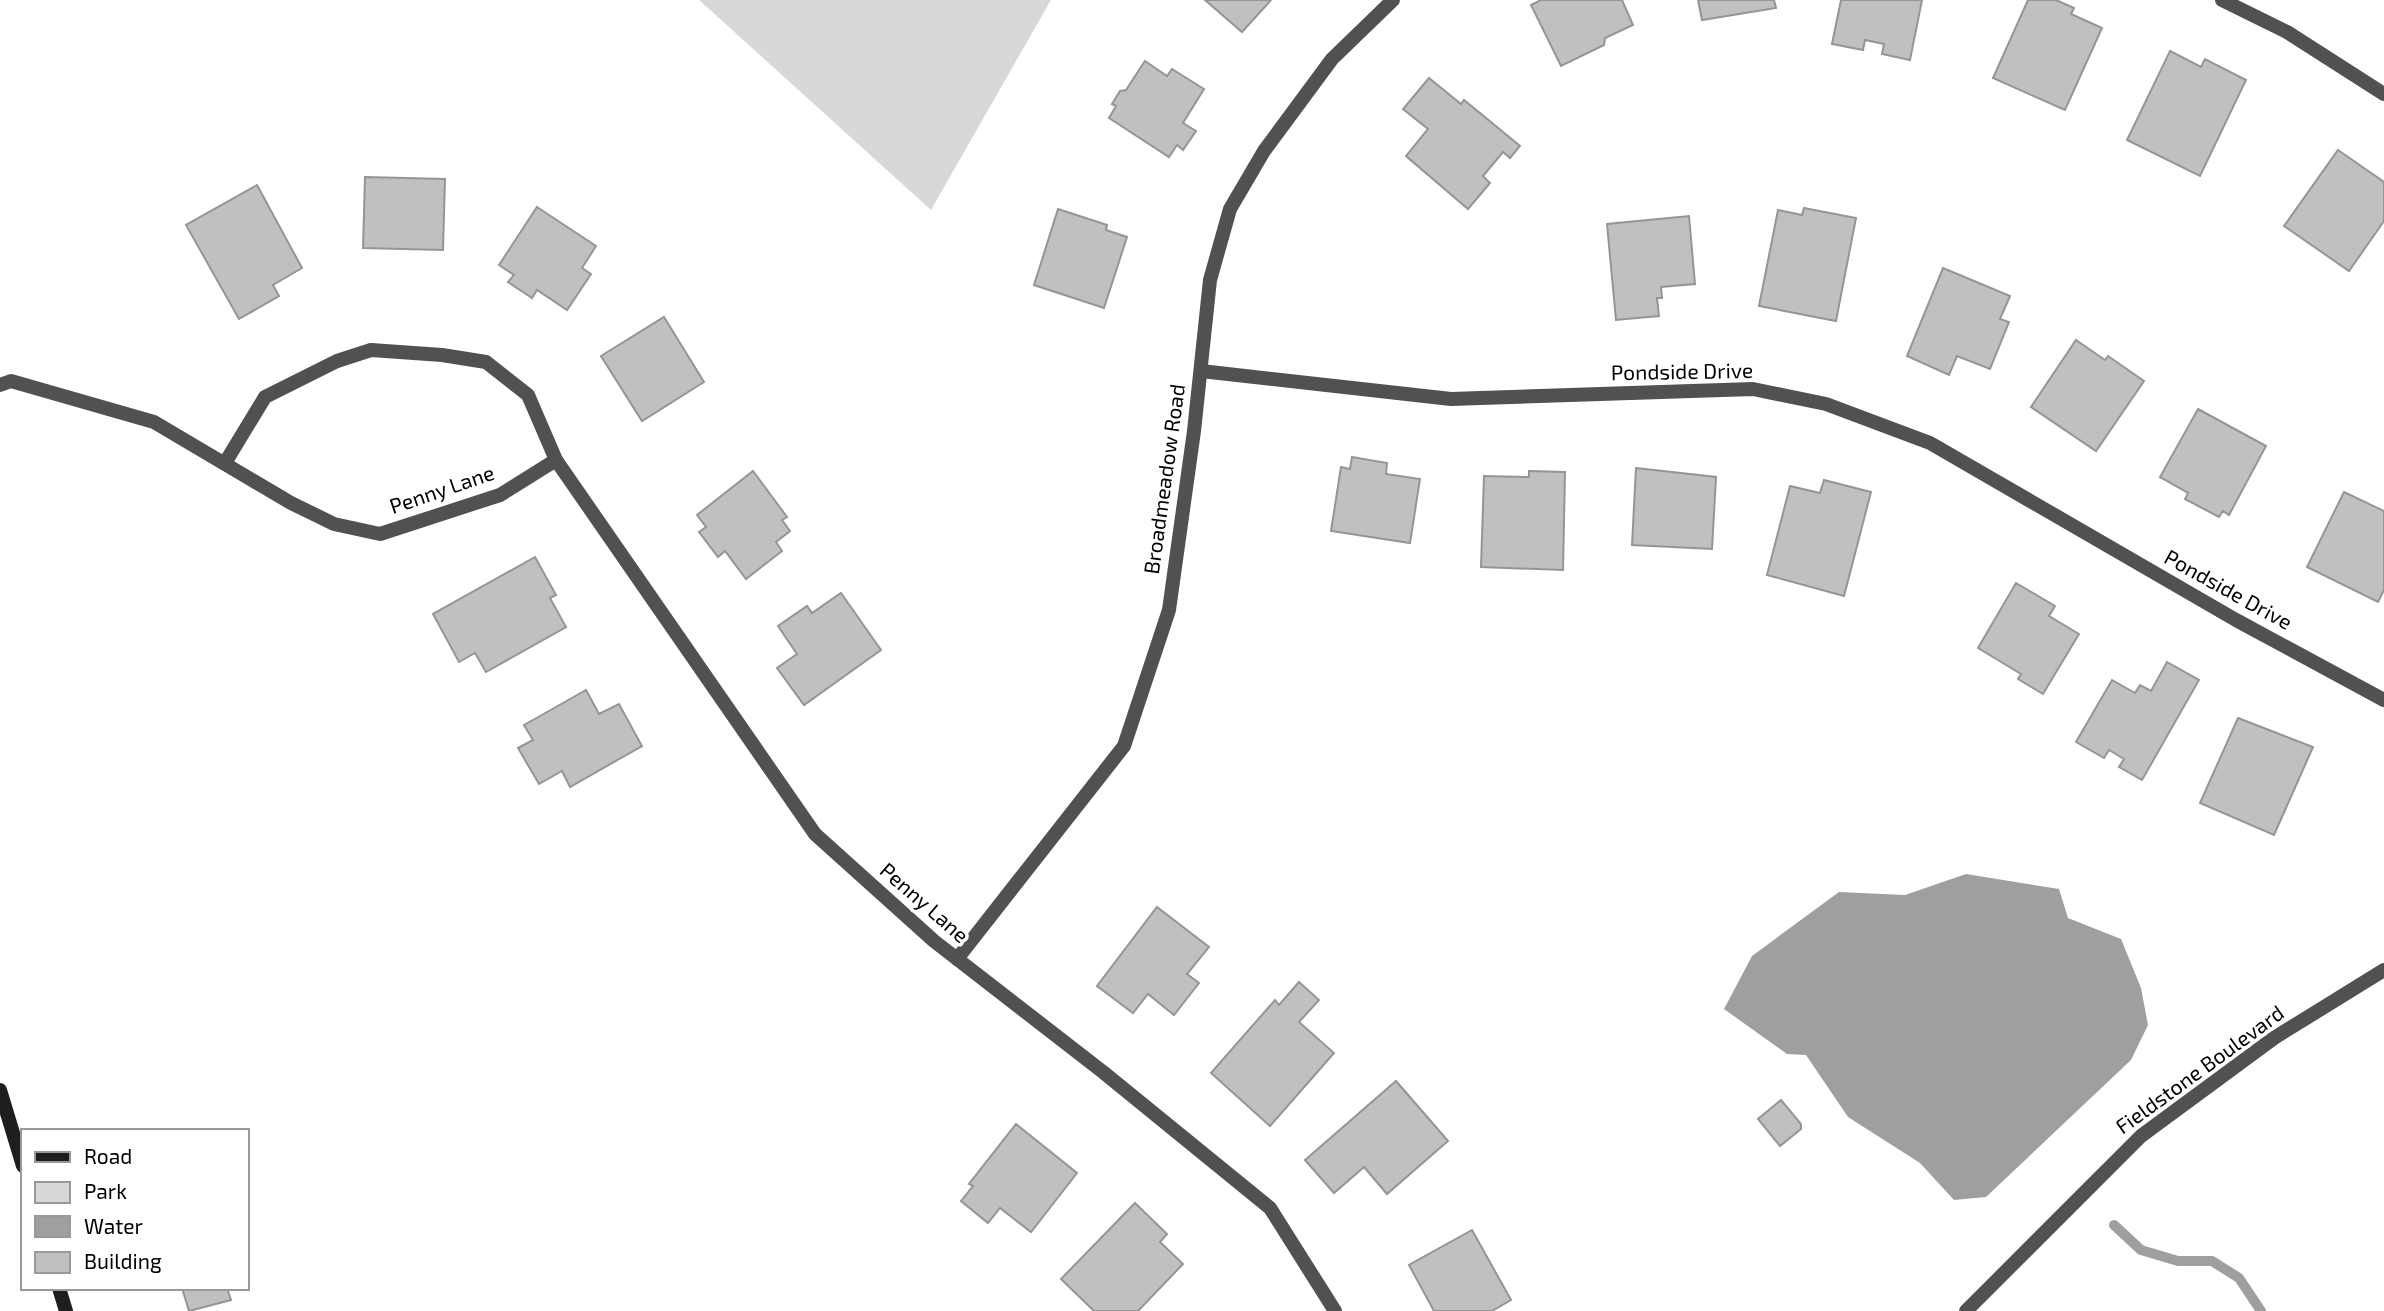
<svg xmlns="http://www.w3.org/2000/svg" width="2384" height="1311" viewBox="0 0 2384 1311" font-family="'Exo 2',sans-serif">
<rect width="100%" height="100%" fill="#fff"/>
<!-- green -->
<path fill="#d8d8d8" d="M 699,0 L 1051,0 L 931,210 Z"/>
<!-- water -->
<path fill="#9f9f9f" d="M 1966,874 L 2059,889 L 2068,918 L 2121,939 L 2141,988 L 2148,1025 L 2131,1060 L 1986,1197 L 1954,1200 L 1920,1163 L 1848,1117 L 1806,1055 L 1787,1054 L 1724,1009 L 1752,956 L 1839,892 L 1905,895 Z"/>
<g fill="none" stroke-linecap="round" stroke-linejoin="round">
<!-- stream -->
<path stroke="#9f9f9f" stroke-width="10" d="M 2114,1225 L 2141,1250 L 2178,1261 L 2212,1261 L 2239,1278 L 2261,1311"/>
</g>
<!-- building -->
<g fill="#c0c0c0" stroke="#959595" stroke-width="2">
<path d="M 1205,0 L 1271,0 L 1242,32 Z"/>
<path d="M 1541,0 L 1622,0 L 1633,25 L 1605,38 L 1604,45 L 1561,66 L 1531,5 Z"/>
<path d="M 1698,0 L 1774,0 L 1776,8 L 1702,20 Z"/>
<path d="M 1841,0 L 1922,0 L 1910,60 L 1882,54 L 1884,44 L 1865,40 L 1863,50 L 1832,44 Z"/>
<path d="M 2028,0 L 2056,0 L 2074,8 L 2071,14 L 2102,28 L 2065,110 L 1993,78 Z"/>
<path d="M 2170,51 L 2201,67 L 2205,59 L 2246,80 L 2200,176 L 2127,140 Z"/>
<path d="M 1145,61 L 1167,76 L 1172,69 L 1204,89 L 1183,123 L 1196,131 L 1183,150 L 1177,145 L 1169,157 L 1109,118 L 1116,106 L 1112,104 L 1120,91 L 1126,90 Z"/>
<path d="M 1429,78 L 1461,104 L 1464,100 L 1520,146 L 1510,158 L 1503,152 L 1483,176 L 1490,183 L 1468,209 L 1406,156 L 1428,129 L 1403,109 Z"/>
<path d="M 2338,150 L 2384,182 L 2384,221 L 2349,271 L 2284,226 Z"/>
<path d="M 365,177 L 445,179 L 443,250 L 363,248 Z"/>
<path d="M 257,185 L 302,268 L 273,285 L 279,296 L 239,319 L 186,225 Z"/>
<path d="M 537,207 L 596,246 L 582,268 L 591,274 L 567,310 L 537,290 L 532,298 L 508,282 L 514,275 L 499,265 Z"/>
<path d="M 1804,208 L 1856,218 L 1836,321 L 1759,306 L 1778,210 L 1802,215 Z"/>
<path d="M 1058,209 L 1107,225 L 1106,230 L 1127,237 L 1104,308 L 1034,285 Z"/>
<path d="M 1689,216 L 1695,284 L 1661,287 L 1662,298 L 1657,298 L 1659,316 L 1616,320 L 1607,224 Z"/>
<path d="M 1943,268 L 2010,296 L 2000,319 L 2009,322 L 1990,369 L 1957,356 L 1949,375 L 1907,356 Z"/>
<path d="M 664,317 L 704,382 L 642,421 L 601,356 Z"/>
<path d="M 2076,340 L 2105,360 L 2108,356 L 2144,381 L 2096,451 L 2031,407 Z"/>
<path d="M 2198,409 L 2266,446 L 2229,515 L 2223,511 L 2219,517 L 2185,499 L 2188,493 L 2160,477 Z"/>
<path d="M 1352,457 L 1387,463 L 1386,474 L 1420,479 L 1410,543 L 1331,531 L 1341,467 L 1350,469 Z"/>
<path d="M 1636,468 L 1716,477 L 1712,549 L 1632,545 Z"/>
<path d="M 753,471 L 787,517 L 782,520 L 790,531 L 776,542 L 782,551 L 746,579 L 725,551 L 718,557 L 699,532 L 706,527 L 697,515 Z"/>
<path d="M 1529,471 L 1565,472 L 1563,570 L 1481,567 L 1484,476 L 1529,477 Z"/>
<path d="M 1824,480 L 1871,492 L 1844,596 L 1767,575 L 1790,486 L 1820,493 Z"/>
<path d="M 2344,492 L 2384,511 L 2384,590 L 2378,602 L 2307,567 Z"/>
<path d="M 535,557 L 556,595 L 550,598 L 566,627 L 486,672 L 475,653 L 459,662 L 433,614 Z"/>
<path d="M 2016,583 L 2055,606 L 2049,616 L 2079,634 L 2043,694 L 2018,679 L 2021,674 L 1978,648 Z"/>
<path d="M 841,593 L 881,650 L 804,705 L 777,668 L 797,654 L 778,626 L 807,606 L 812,613 Z"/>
<path d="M 2167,662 L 2199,680 L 2142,780 L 2119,767 L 2124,759 L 2109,750 L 2104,758 L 2076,742 L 2112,680 L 2135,693 L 2140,685 L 2151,691 Z"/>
<path d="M 586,690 L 599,714 L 619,704 L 642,746 L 570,787 L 562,771 L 539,784 L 518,748 L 533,740 L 524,725 Z"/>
<path d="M 2238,718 L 2313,747 L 2274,835 L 2200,803 Z"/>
<path d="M 1157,907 L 1209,947 L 1187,974 L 1199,983 L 1174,1015 L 1148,994 L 1133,1013 L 1097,986 Z"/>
<path d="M 1299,982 L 1319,1000 L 1299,1022 L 1334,1053 L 1270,1126 L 1211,1073 L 1275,1000 L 1279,1005 Z"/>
<path d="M 1396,1081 L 1448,1141 L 1387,1194 L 1364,1167 L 1334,1193 L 1305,1160 Z"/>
<path d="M 1781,1100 L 1801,1124 L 1801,1129 L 1780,1146 L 1758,1119 Z"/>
<path d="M 1016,1124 L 1077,1173 L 1031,1232 L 1000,1208 L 988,1223 L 961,1201 L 973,1186 L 969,1184 Z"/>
<path d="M 1135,1203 L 1167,1234 L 1160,1242 L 1183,1264 L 1138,1311 L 1094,1311 L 1061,1279 Z"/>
<path d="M 1472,1230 L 1511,1300 L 1492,1311 L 1434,1311 L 1409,1265 Z"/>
<path d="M 182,1288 L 227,1288 L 231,1300 L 189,1311 Z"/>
</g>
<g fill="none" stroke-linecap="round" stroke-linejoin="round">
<!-- street -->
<g stroke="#515151" stroke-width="14">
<path d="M 2222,0 L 2287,32 L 2384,94"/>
<path d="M 1201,371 L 1451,399 L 1753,389 L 1826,404 L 1930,443 L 2236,620 L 2384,700"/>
<path d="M 0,385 L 11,381 L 154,422 L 291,503 L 334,524 L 380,534 L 500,495 L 556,460 L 815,834 L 934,941 L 1103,1072 L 1270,1208 L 1335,1311"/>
<path d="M 225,463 L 265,397 L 337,361 L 371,350 L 442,355 L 486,362 L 528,395 L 556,460"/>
<path d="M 957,959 L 1124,746 L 1169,610 L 1194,431 L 1210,280 L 1230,209 L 1264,151 L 1332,59 L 1393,0"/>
<path d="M 1966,1311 L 2141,1136 L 2274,1038 L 2384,970"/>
</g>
<!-- secondary -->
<g stroke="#1e1e1e" stroke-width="14">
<path d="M 0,1090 L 23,1166"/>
<path d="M 59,1288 L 66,1311"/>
</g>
</g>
<g text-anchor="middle" stroke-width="7" stroke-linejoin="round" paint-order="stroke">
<!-- street labels -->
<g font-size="21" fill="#000" stroke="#fff">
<text transform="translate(1682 372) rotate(-1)" y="7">Pondside Drive</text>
<text transform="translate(1165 479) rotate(-82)" y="7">Broadmeadow Road</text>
<text transform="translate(442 490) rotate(-19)" y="7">Penny Lane</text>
<text transform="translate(2228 590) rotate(29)" y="7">Pondside Drive</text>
<text transform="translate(924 903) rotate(41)" y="7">Penny Lane</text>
<text transform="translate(2200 1070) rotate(-36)" y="7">Fieldstone Boulevard</text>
</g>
</g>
<!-- legend -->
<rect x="21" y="1129" width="228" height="161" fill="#ffffff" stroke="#999999" stroke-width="2"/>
<rect x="35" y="1152" width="35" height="10" fill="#1e1e1e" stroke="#999999" stroke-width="2"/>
<text x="84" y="1164" font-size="21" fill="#000000">Road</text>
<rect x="35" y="1182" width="35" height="21" fill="#d8d8d8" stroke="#999999" stroke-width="2"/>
<text x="84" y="1199" font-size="21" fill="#000000">Park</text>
<rect x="35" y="1216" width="35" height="21" fill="#9f9f9f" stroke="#999999" stroke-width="2"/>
<text x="84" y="1234" font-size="21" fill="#000000">Water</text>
<rect x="35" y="1252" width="35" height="21" fill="#c0c0c0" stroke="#999999" stroke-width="2"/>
<text x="84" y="1269" font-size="21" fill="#000000">Building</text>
</svg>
